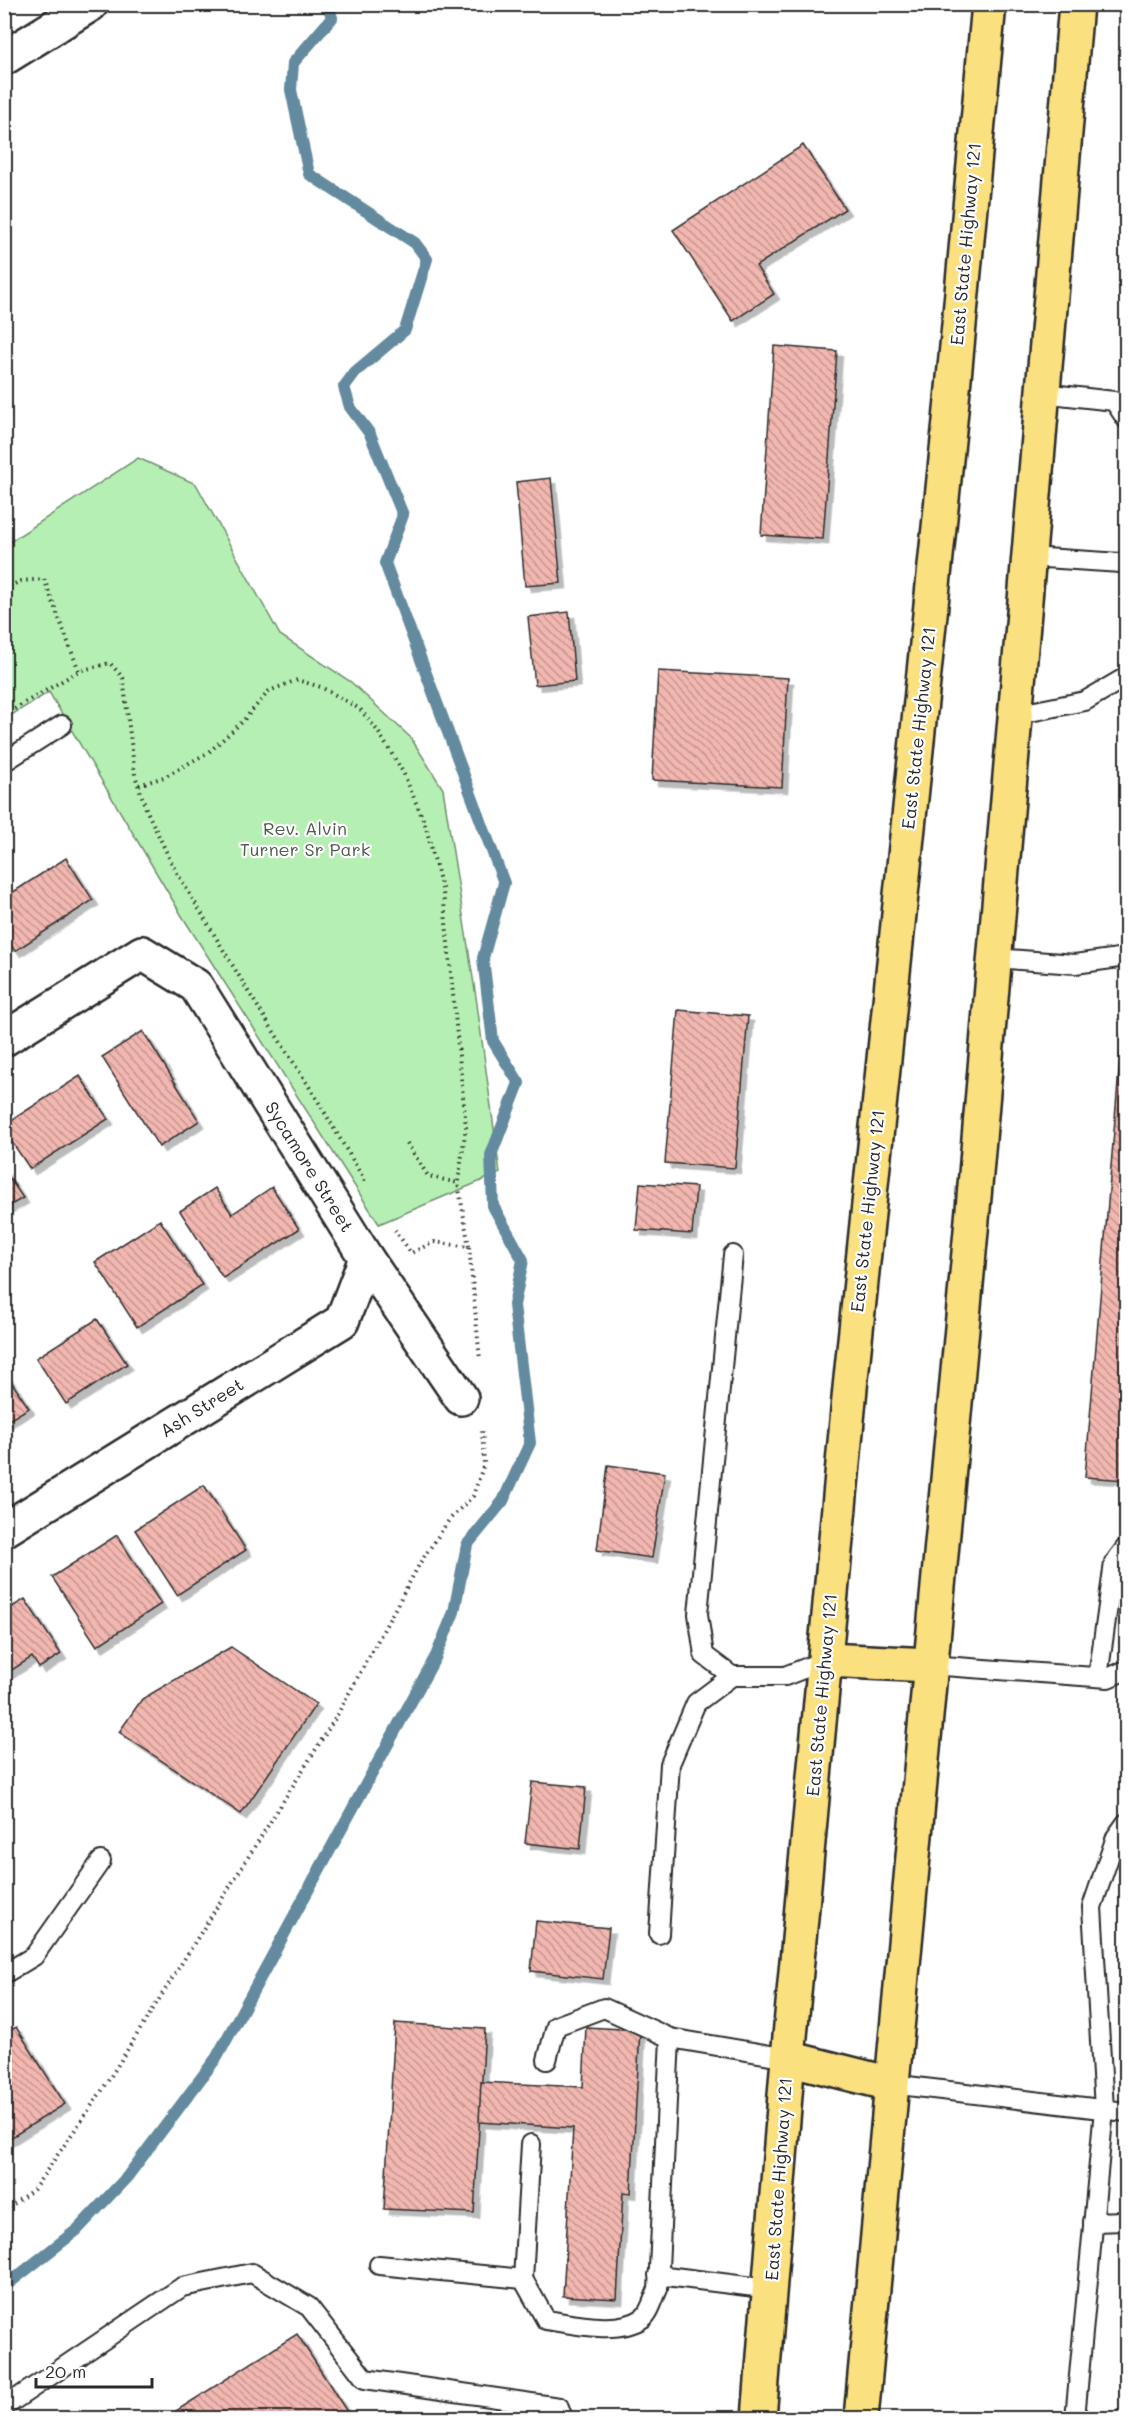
<svg xmlns="http://www.w3.org/2000/svg" width="1131" height="2423" viewBox="0 0 1131 2423" font-family="Mali,sans-serif">
<defs>
<pattern id="building-back-hatch" width="6" height="6" patternUnits="userSpaceOnUse" patternTransform="scale(1.5)"><rect width="6" height="6" fill="#f2b7b0"/><path d="M-1 5l2 2M0 0l6 6M5-1l2 2" fill="none" stroke="#c4958f"/></pattern>
<filter id="shadow"><feDropShadow dx="5.5" dy="5.5" stdDeviation="0" flood-color="#0004"/></filter>
</defs>
<rect width="100%" height="100%" fill="#fff"/>
<filter id="ink" filterUnits="userSpaceOnUse"><feTurbulence type="fractalNoise" baseFrequency=".0167" numOctaves="2"/><feDisplacementMap in="SourceGraphic" scale="12" xChannelSelector="R" yChannelSelector="G"/><feConvolveMatrix kernelMatrix="1 2 1 2 8 2 1 2 1" color-interpolation-filters="sRGB"/></filter>
<g filter="url(#ink)">
<!-- green -->
<path fill="#b5efb3" stroke="#708d6f" stroke-width="1.5" d="M 138,458 L 196,484 L 280,635 L 351,682 L 411,738 L 443,789 L 476,997 L 500,1173 L 379,1224 L 182,916 L 49,692 L 5,719 L 5,545 Z"/>
<g fill="none" stroke-linecap="round" stroke-linejoin="round">
<!-- stream -->
<path stroke="#638a9e" stroke-width="12" d="M 4,2287 L 77,2230 L 127,2177 L 217,2057 L 436,1656 L 454,1612 L 467,1545 L 503,1501 L 530,1443 L 514,1305 L 523,1260 L 493,1206 L 491,1155 L 519,1083 L 493,1041 L 483,958 L 504,883 L 385,563 L 403,515 L 370,434 L 350,407 L 344,387 L 355,372 L 405,330 L 427,259 L 415,243 L 309,174 L 291,90 L 293,63 L 332,18 L 328,4"/>
</g>
<!-- building -->
<g fill="url(#building-back-hatch)" stroke="#2b2b2b" stroke-width="1.5" filter="url(#shadow)">
<path d="M 803,145 L 845,209 L 756,266 L 774,294 L 733,321 L 673,230 Z"/>
<path d="M 774,346 L 837,351 L 823,539 L 761,535 Z"/>
<path d="M 551,478 L 561,583 L 525,586 L 516,482 Z"/>
<path d="M 569,612 L 575,681 L 535,685 L 528,617 Z"/>
<path d="M 658,671 L 788,678 L 782,787 L 652,780 Z"/>
<path d="M 66,858 L 93,900 L 15,951 L 4,935 L 4,898 Z"/>
<path d="M 678,1010 L 748,1016 L 735,1168 L 665,1163 Z"/>
<path d="M 143,1031 L 199,1121 L 159,1147 L 102,1057 Z"/>
<path d="M 1122,1035 L 1126,1036 L 1126,1480 L 1085,1477 Z"/>
<path d="M 80,1076 L 108,1119 L 30,1169 L 4,1130 L 4,1125 Z"/>
<path d="M 4,1170 L 23,1198 L 4,1209 Z"/>
<path d="M 640,1183 L 696,1187 L 692,1234 L 636,1230 Z"/>
<path d="M 272,1187 L 299,1229 L 223,1278 L 180,1211 L 215,1188 L 232,1214 Z"/>
<path d="M 160,1220 L 202,1285 L 137,1327 L 95,1262 Z"/>
<path d="M 97,1319 L 127,1364 L 66,1404 L 36,1358 Z"/>
<path d="M 4,1371 L 29,1408 L 4,1423 Z"/>
<path d="M 608,1465 L 665,1473 L 652,1558 L 597,1550 Z"/>
<path d="M 204,1485 L 246,1550 L 177,1595 L 135,1530 Z"/>
<path d="M 117,1535 L 161,1604 L 97,1646 L 52,1577 Z"/>
<path d="M 25,1599 L 61,1654 L 39,1668 L 32,1657 L 4,1675 L 4,1612 Z"/>
<path d="M 231,1647 L 316,1704 L 241,1814 L 119,1732 L 142,1699 Z"/>
<path d="M 532,1782 L 586,1787 L 580,1849 L 525,1843 Z"/>
<path d="M 536,1921 L 609,1928 L 603,1979 L 531,1971 Z"/>
<path d="M 395,2023 L 485,2029 L 474,2213 L 384,2209 Z"/>
<path d="M 16,2027 L 65,2104 L 4,2142 L 4,2034 Z"/>
<path d="M 586,2027 L 640,2030 L 631,2193 L 623,2192 L 617,2299 L 563,2296 L 573,2128 L 479,2122 L 481,2082 L 583,2087 Z"/>
<path d="M 297,2334 L 351,2418 L 165,2418 Z"/>
</g>
<g fill="none" stroke-linecap="round" stroke-linejoin="round">
<!-- service casing -->
<g stroke="#2b2b2b" stroke-width="22">
<g id="service">
<path d="M 1042,393 L 1114,401 L 1126,419"/>
<path d="M 1029,557 L 1121,563 L 1126,560"/>
<path d="M 1015,715 L 1085,701 L 1126,677"/>
<path d="M 4,762 L 62,725"/>
<path d="M 994,958 L 1075,964 L 1126,957"/>
<path d="M 733,1255 L 698,1614 L 704,1655 L 732,1676 L 785,1676 L 826,1660"/>
<path d="M 930,1665 L 1108,1678 L 1126,1670"/>
<path d="M 1098,1677 L 1114,1563 L 1126,1547"/>
<path d="M 659,1934 L 670,1764 L 696,1703 L 732,1676"/>
<path d="M 4,1974 L 34,1956 L 101,1861"/>
<path d="M 547,2060 L 556,2026 L 604,2008 L 670,2038 L 788,2058"/>
<path d="M 891,2084 L 1126,2112"/>
<path d="M 531,2144 L 523,2279 L 546,2320 C 573,2324 619,2335 643,2318 C 650,2313 654,2297 658,2289 L 670,2038"/>
<path d="M 1093,2222 L 1126,2221"/>
<path d="M 379,2265 L 523,2279"/>
<path d="M 658,2275 L 771,2289"/>
<path d="M 4,2407 L 182,2287 L 252,2273 L 309,2307 L 365,2379 L 559,2407 L 563,2418"/>
<path d="M 1075,2418 L 1104,2109 L 1092,1907 L 1116,1837 L 1126,1823"/>
</g>
</g>
<!-- minor casing -->
<g stroke="#2b2b2b" stroke-width="38">
<g id="minor">
<path d="M 4,58 L 91,4"/>
<path d="M 4,1039 L 142,953 L 196,986 L 366,1258 L 461,1398"/>
<path d="M 4,1530 L 342,1321 L 366,1258"/>
</g>
</g>
<!-- primary casing -->
<g stroke="#2b2b2b" stroke-width="38">
<g id="primary">
<path d="M 826,1660 L 930,1665"/>
<path d="M 788,2058 L 891,2084"/>
<path d="M 759,2418 L 788,2058 L 850,1388 L 950,421 L 989,4"/>
<path d="M 861,2418 L 973,1209 L 1076,4"/>
</g>
</g>
<!-- path -->
<g stroke="#2b2b2b" stroke-width="4" stroke-dasharray="1.5 4.5" stroke-linecap="butt">
<path d="M 4,589 L 21,581 L 44,579 L 79,671 L 110,663 L 123,678 L 135,775 L 146,809 L 173,866 L 251,996 L 315,1096 L 366,1183"/>
<path d="M 4,715 L 79,671"/>
<path d="M 139,785 L 164,777 L 209,752 L 242,722 L 269,691 L 297,680 L 321,687 L 360,709 L 377,730 L 403,772 L 425,824 L 443,892 L 466,1127 L 458,1183 L 469,1247 L 434,1242 L 411,1253 L 395,1230"/>
<path d="M 407,1143 L 428,1176 L 458,1183"/>
<path d="M 469,1247 L 480,1360"/>
<path d="M 4,2211 L 34,2189 L 101,2092 L 336,1717 L 420,1563 L 449,1520 L 473,1496 L 484,1464 L 482,1428"/>
</g>
<!-- service -->
<use href="#service" stroke="#fff" stroke-width="18"/>
<!-- minor -->
<use href="#minor" stroke="#fff" stroke-width="33"/>
<!-- primary -->
<use href="#primary" stroke="#fbe080" stroke-width="33"/>
</g>
</g>
<g text-anchor="middle" stroke-width="4.5" stroke-linejoin="round" paint-order="stroke">
<!-- street labels -->
<g font-size="18" fill="#2b2b2b" stroke="#fff">
<text transform="translate(966 244) rotate(-85)" y="6">East State Highway 121</text>
<text transform="translate(919 728) rotate(-84)" y="6">East State Highway 121</text>
<text transform="translate(309 1167) rotate(58)" y="6">Sycamore Street</text>
<text transform="translate(868 1211) rotate(-84)" y="6">East State Highway 121</text>
<text transform="translate(202 1408) rotate(-32)" y="6">Ash Street</text>
<text transform="translate(822 1695) rotate(-85)" y="6">East State Highway 121</text>
<text transform="translate(779 2179) rotate(-86)" y="6">East State Highway 121</text>
</g>
<!-- park labels -->
<g font-size="18" fill="#4e5c4d" stroke="#fff">
<text x="305" y="835">Rev. Alvin<tspan x="305" dy="21">Turner Sr Park</tspan></text>
</g>
</g>
<!-- margin -->
<rect width="1131" height="2423" fill="none" stroke="#fff" stroke-width="24"/>
<rect x="12" y="12" width="1107" height="2399" fill="none" stroke="#2b2b2b" stroke-width="2" filter="url(#ink)"/>
<!-- scale -->
<path d="M36 2378v9h116v-9" fill="none" stroke="#2b2b2b" stroke-width="3"/>
<text x="45" y="2378" font-size="18" fill="#2b2b2b" stroke="#ffffff" stroke-width="4.5" paint-order="stroke">20 m</text>
</svg>
